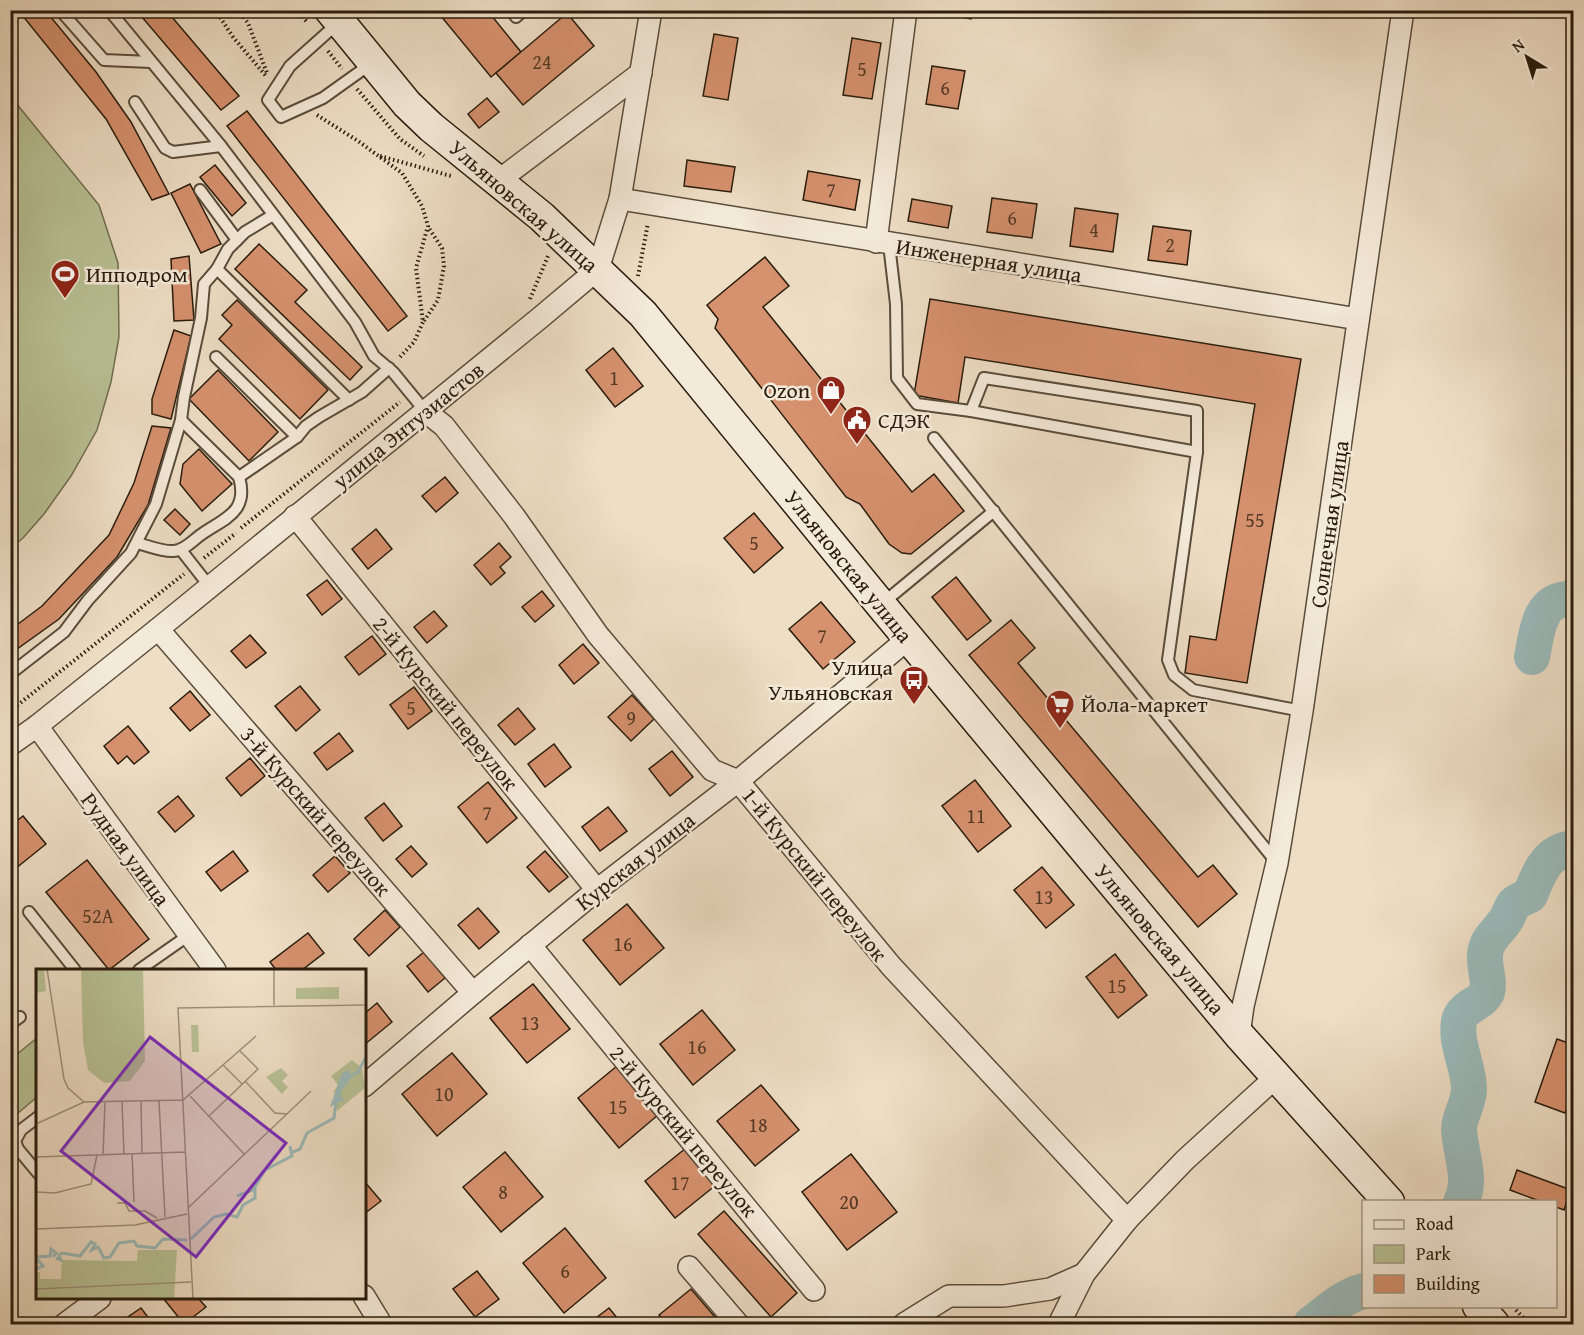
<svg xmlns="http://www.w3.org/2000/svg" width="1584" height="1335" viewBox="0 0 1584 1335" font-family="'Gentium Book Plus',serif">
<rect width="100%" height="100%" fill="#eedec5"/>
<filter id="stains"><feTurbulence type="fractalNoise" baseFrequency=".00333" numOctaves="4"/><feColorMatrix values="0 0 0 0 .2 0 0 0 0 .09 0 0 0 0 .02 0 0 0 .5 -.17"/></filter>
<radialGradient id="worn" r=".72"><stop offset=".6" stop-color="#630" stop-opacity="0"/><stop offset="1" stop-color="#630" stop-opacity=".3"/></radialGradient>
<!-- green -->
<g fill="#b8c195" stroke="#706e51" stroke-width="1.5">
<path d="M 11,97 L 99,205 L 118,263 L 119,337 L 111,382 L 97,430 L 71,476 L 44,514 L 23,538 L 11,548 Z"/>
<path d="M 37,1038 L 37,1097 L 11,1119 L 11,1059 Z"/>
</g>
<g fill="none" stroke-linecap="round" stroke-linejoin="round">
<!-- river -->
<g stroke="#9bbbbb" stroke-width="36">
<path d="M 1532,657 C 1537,633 1538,599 1570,599 L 1574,596"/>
<path d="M 1461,1202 C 1473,1180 1460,1153 1459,1129 C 1459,1117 1469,1103 1469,1089 C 1469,1067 1455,1044 1459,1021 C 1463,1005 1481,1005 1487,992 C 1490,982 1484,966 1485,955 C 1486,939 1497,933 1505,921 C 1509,916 1510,909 1514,904 C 1518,900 1525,898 1530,895 C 1539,873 1546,851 1574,848"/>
<path d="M 1311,1324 C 1327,1312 1343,1296 1364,1291"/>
</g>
</g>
<!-- building -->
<g fill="#d6916e" stroke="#291c0d" stroke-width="1.5">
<path d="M 18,10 L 45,10 L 96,72 L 131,122 L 169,194 L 152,200 L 106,119 Z"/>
<path d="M 136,10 L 166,10 L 239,96 L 221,110 Z"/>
<path d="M 436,10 L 487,10 L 521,52 L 491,77 Z"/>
<path d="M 941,10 L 973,10 L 971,19 L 940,13 Z"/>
<path d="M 567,13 L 594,46 L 523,105 L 496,73 Z"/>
<path d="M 714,34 L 738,38 L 728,100 L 703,96 Z"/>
<path d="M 852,38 L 881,43 L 872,99 L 843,95 Z"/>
<path d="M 932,66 L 965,71 L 958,109 L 926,104 Z"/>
<path d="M 487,98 L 499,112 L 479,128 L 468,114 Z"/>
<path d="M 247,111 L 407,316 L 388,331 L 227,126 Z"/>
<path d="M 687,160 L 735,167 L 731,192 L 684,186 Z"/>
<path d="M 215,165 L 246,203 L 232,216 L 200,177 Z"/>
<path d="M 808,171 L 860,180 L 855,210 L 803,200 Z"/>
<path d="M 190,184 L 221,244 L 201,253 L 171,193 Z"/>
<path d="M 992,198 L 1037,204 L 1032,238 L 987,232 Z"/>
<path d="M 912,199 L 952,206 L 948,228 L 908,221 Z"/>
<path d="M 1075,208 L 1118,214 L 1113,252 L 1070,246 Z"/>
<path d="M 1153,226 L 1191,231 L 1187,265 L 1148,260 Z"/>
<path d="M 259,244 L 307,290 L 295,302 L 362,367 L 350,380 L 235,269 Z"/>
<path d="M 189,256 L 194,320 L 174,321 L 171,259 Z"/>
<path d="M 765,257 L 789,286 L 763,307 L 912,492 L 934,474 L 964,511 L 911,554 L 902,553 L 889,544 L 860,504 L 846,497 L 715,328 L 718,319 L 707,305 Z"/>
<path d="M 930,299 L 1301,359 L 1247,683 L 1185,673 L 1190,636 L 1216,640 L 1255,404 L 965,357 L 958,403 L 914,395 Z"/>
<path d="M 237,300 L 328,390 L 300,419 L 219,339 L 232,325 L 222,315 Z"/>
<path d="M 174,330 L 191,336 L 171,419 L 152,414 L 152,399 Z"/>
<path d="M 613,348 L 643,386 L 615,407 L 586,370 Z"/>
<path d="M 218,370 L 278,432 L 249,461 L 189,399 Z"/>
<path d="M 152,426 L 171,428 L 148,505 L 117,557 L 59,619 L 10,654 L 10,630 L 42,606 L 109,535 L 134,483 Z"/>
<path d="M 199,449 L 232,484 L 202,511 L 180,484 L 183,464 Z"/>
<path d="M 445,477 L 458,493 L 436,512 L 422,496 Z"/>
<path d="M 175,509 L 190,524 L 180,535 L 164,520 Z"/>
<path d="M 754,513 L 783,548 L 754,573 L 724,538 Z"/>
<path d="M 376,529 L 392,549 L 368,569 L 352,549 Z"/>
<path d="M 499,543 L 511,557 L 500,567 L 505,573 L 491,585 L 474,565 Z"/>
<path d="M 956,577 L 991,621 L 967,640 L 932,597 Z"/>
<path d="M 327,580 L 342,599 L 322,615 L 307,595 Z"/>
<path d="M 542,591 L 554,606 L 535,622 L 522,607 Z"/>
<path d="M 821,602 L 855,642 L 823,669 L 789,629 Z"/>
<path d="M 434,611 L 447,626 L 427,643 L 414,627 Z"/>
<path d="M 1011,620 L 1035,648 L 1018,663 L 1198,877 L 1213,865 L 1237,894 L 1198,927 L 969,655 Z"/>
<path d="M 250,635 L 266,653 L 246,668 L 231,651 Z"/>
<path d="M 372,636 L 386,654 L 359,675 L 345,657 Z"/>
<path d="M 583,644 L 599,663 L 574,684 L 559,665 Z"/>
<path d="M 300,686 L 320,710 L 296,731 L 275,706 Z"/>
<path d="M 414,687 L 432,711 L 408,729 L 390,705 Z"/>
<path d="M 190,691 L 210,715 L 190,731 L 170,708 Z"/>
<path d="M 632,695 L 654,719 L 631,741 L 608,717 Z"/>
<path d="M 518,708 L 535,729 L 515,745 L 498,725 Z"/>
<path d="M 128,726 L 149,752 L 134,764 L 127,756 L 118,764 L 104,746 Z"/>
<path d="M 339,733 L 353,751 L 327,770 L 314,753 Z"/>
<path d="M 554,744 L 571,767 L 545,787 L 528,764 Z"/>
<path d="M 672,751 L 693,777 L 670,796 L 649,769 Z"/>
<path d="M 250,758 L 265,776 L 241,796 L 226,778 Z"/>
<path d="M 975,780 L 1011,826 L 978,852 L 942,806 Z"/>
<path d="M 488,782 L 517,818 L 487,843 L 458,807 Z"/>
<path d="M 178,796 L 194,816 L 175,832 L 158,812 Z"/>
<path d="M 384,803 L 402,826 L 383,841 L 365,818 Z"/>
<path d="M 608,807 L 627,831 L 600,851 L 582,827 Z"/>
<path d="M 23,816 L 46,844 L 10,873 L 10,826 Z"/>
<path d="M 411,846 L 427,864 L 412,877 L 396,859 Z"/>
<path d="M 233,851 L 248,871 L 221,891 L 206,872 Z"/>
<path d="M 545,851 L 568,877 L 549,892 L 527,867 Z"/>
<path d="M 335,856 L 350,873 L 328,892 L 313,875 Z"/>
<path d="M 87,860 L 149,939 L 109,970 L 46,892 Z"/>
<path d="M 1042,867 L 1074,905 L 1046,928 L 1014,890 Z"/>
<path d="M 627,904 L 664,948 L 620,985 L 583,940 Z"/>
<path d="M 478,908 L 499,932 L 479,949 L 458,925 Z"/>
<path d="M 385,910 L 400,927 L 369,956 L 354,939 Z"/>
<path d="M 308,933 L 324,953 L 302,970 L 276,970 L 270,962 Z"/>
<path d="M 424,952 L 445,978 L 428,992 L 407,966 Z"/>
<path d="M 1115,954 L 1147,995 L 1118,1018 L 1086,977 Z"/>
<path d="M 533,984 L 570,1029 L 527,1063 L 490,1018 Z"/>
<path d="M 377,1003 L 392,1022 L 364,1045 L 364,1014 Z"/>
<path d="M 702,1010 L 735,1050 L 693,1085 L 660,1044 Z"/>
<path d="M 1557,1039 L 1574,1045 L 1574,1088 L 1565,1113 L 1535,1102 Z"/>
<path d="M 452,1053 L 487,1094 L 437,1136 L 402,1094 Z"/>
<path d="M 617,1066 L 658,1115 L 619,1148 L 578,1098 Z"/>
<path d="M 761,1085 L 799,1130 L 755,1166 L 717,1121 Z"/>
<path d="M 686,1148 L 716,1185 L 675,1218 L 645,1181 Z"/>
<path d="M 505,1152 L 543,1197 L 501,1232 L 463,1187 Z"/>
<path d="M 851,1154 L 897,1212 L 847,1250 L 802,1192 Z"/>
<path d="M 1517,1170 L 1571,1190 L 1564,1210 L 1556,1207 L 1556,1202 L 1542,1202 L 1510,1190 Z"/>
<path d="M 364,1181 L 381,1201 L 364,1214 Z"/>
<path d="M 724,1211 L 797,1293 L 771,1317 L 698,1234 Z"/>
<path d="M 565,1228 L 606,1278 L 564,1313 L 523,1263 Z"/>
<path d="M 477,1271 L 499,1299 L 475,1317 L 453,1289 Z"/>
<path d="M 691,1289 L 721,1324 L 667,1324 L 659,1315 Z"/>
<path d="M 163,1298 L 198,1298 L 206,1307 L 184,1324 Z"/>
<path d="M 141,1308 L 153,1324 L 129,1324 L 125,1319 Z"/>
<path d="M 609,1308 L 622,1324 L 588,1324 Z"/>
</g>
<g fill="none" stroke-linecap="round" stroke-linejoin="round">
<!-- lane casing -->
<g stroke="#5a4c3b" stroke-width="14">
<g id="lane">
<path d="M 60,10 L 104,60 L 151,62"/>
<path d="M 109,10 L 221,146 L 355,322 L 374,356 L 393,372 L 425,411"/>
<path d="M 511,10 L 516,17 L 524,10"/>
<path d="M 338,23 L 290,66 L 268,100 L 281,117 L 323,98 L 372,63"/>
<path d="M 135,102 L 165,148 L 173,152 L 221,146"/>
<path d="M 200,190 L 237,240"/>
<path d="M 889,244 L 896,304 L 897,378 L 917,404 L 971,411 L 1197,452 L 1168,660 L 1174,675 L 1193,690 L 1302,711"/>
<path d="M 217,269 L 349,400"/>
<path d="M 216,357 L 297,437"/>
<path d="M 971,411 L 984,378 L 1197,411 L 1197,452"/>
<path d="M 181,420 L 184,397 L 201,318 L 204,284 L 217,269 L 228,249 L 245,232 L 273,215"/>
<path d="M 934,438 L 1277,863"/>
<path d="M 239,477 L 297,437 L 306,426 L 319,417 L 362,392 L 389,368"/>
<path d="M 181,550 L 210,587"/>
<path d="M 883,603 L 994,511"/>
<path d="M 10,674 L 64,632 L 88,600 L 131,553 L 156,504 L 181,420 L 239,477 C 249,512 225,518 202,534 C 193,540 185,550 174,551 C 162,552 149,546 137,543"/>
<path d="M 29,912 L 75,970"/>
<path d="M 139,970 L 189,935"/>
<path d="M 10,1024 L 20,1017"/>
<path d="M 38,1117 L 21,1130 L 15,1141 L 18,1149 L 38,1173"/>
</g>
</g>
<!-- street casing -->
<g stroke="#5a4c3b" stroke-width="24">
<g id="street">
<path d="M 498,181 L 641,73"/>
<path d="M 620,199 L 1358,319"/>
<path d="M 876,242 L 906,10"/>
<path d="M 425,411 L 444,426 L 514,516 L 598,635 L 712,770 L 738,781 L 891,966 L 1127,1220"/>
<path d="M 295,516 L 597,890"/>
<path d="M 158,629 L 473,993"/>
<path d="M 37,726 L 215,970"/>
<path d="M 10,745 L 37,726 L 158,629 L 541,317 L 598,269 L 620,199 L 651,10"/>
<path d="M 530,945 L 814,1290"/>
<path d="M 1239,1035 L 1243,1006 L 1277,863 L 1302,711 L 1403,10"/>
<path d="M 364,1086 L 473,993 L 597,890 L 738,781 L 909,638"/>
<path d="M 689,1267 L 738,1324"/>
<path d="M 364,1296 L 381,1324"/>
<path d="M 65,1324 L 100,1298"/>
<path d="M 904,1324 L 949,1296 L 1004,1296 L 1050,1289 L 1084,1274"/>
<path d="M 1059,1324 L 1084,1274 L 1127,1220 L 1185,1160 L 1277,1076"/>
</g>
</g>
<!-- secondary casing -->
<g stroke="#291c0d" stroke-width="33">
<g id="secondary">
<path d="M 330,10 L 407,104 L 431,127 L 542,217 L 643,314 L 881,605 L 1239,1035 L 1389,1202"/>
<path d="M 1478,1306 L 1494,1324"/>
</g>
</g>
<!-- path -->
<g stroke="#291c0d" stroke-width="4" stroke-dasharray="1.5 3" stroke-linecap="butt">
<path d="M 215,10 L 233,37 L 266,76"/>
<path d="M 238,10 L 248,23 L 267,73"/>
<path d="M 296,10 L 308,23"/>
<path d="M 328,51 L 342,69"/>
<path d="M 357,89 L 400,139 L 424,156"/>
<path d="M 317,115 L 358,141 L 402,173 L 422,206 L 428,226 L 416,268 L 423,322 L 414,342 L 399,358"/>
<path d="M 380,156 L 451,176"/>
<path d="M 638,276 L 648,223"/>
<path d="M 530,299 L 548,256"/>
<path d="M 424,321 L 438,300 L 444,266 L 442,248 L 428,227"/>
<path d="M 241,528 L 400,402"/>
<path d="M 204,558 L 236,533"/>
<path d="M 10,711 L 184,574"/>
<path d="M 1516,1310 L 1529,1324"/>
</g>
<!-- lane -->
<use href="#lane" stroke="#f4ead9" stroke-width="10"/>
<!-- street -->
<use href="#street" stroke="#f4ead9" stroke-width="21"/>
<!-- secondary -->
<use href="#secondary" stroke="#f4ead9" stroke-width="30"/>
</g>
<!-- icons -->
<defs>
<g id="stadium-pin" transform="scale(1.5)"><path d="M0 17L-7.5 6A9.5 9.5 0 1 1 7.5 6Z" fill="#8f2418" stroke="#f4ead9"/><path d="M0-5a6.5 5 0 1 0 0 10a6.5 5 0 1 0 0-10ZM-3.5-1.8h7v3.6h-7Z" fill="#fff"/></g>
<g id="shop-pin" transform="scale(1.5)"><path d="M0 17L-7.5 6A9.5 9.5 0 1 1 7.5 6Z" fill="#8f2418" stroke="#f4ead9"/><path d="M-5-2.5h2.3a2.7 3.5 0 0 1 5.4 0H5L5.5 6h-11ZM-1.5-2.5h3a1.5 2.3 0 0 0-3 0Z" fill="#fff"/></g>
<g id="civic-pin" transform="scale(1.5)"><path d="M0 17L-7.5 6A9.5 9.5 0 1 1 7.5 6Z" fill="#8f2418" stroke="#f4ead9"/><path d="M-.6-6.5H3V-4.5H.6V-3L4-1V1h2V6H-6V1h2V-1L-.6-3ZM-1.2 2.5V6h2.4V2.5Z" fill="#fff"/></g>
<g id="bus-pin" transform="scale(1.5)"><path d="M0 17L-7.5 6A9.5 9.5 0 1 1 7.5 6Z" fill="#8f2418" stroke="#f4ead9"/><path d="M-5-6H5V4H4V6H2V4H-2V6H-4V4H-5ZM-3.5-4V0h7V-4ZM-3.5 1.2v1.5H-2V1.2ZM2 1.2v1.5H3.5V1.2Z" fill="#fff"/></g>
<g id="supermarket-pin" transform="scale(1.5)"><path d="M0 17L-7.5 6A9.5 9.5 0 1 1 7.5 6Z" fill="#8f2418" stroke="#f4ead9"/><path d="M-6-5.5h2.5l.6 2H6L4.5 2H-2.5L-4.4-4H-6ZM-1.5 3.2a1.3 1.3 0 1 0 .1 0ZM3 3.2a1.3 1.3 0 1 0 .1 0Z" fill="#fff"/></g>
</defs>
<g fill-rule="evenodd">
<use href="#stadium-pin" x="65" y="274"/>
<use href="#shop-pin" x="831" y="390"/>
<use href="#civic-pin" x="857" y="420"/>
<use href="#bus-pin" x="914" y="680"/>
<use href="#supermarket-pin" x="1060" y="704"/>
</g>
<g text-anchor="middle" stroke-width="5" stroke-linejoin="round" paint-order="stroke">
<!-- number labels -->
<g font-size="20" fill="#543925">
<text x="542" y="69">24</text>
<text x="862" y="76">5</text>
<text x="945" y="95">6</text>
<text x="831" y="197">7</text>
<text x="1012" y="225">6</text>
<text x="1094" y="237">4</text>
<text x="1170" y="252">2</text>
<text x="614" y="385">1</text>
<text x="1255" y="527">55</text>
<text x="754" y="550">5</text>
<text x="822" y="643">7</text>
<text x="411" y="715">5</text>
<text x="631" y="725">9</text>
<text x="487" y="820">7</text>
<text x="976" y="823">11</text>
<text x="1044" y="904">13</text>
<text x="98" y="923">52А</text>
<text x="623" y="951">16</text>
<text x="1117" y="993">15</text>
<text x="530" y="1030">13</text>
<text x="697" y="1054">16</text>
<text x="444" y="1101">10</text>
<text x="618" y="1114">15</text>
<text x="758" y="1132">18</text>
<text x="680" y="1190">17</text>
<text x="503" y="1199">8</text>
<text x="849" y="1209">20</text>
<text x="565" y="1278">6</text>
</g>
<!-- street labels -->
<g font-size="22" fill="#291c0d" stroke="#f4ead9">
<text transform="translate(524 206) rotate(41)" y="8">Ульяновская улица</text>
<text transform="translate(989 260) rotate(9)" y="8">Инженерная улица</text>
<text transform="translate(408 425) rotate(-39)" y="8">улица Энтузиастов</text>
<text transform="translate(1329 524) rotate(-82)" y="8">Солнечная улица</text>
<text transform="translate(849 566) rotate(51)" y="8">Ульяновская улица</text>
<text transform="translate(446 703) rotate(51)" y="8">2-й Курский переулок</text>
<text transform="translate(316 811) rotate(49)" y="8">3-й Курский переулок</text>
<text transform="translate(126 849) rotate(54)" y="8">Рудная улица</text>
<text transform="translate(635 861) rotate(-38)" y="8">Курская улица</text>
<text transform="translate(815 874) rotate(51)" y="8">1-й Курский переулок</text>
<text transform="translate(1160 939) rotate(50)" y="8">Ульяновская улица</text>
<text transform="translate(684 1131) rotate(50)" y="8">2-й Курский переулок</text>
</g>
<!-- poi labels -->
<g font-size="22" fill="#291c0d" stroke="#f4ead9" text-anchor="start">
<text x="86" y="282">Ипподром</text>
<text x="810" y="398" text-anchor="end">Ozon</text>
<text x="878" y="428">СДЭК</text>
<text x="893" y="675" text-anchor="end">Улица<tspan x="893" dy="25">Ульяновская</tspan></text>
<text x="1081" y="712">Йола-маркет</text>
</g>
</g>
<!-- overview -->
<g transform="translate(36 969)">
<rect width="330" height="330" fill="#eedec5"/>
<path d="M 0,0 L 8,0 L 10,22 L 0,24 ZM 45,0 L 107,0 L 109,92 L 94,112 L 68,114 L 52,101 L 47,73 ZM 303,18 L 303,30 L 260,30 L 260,19 ZM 155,56 L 162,56 L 163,83 L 156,83 ZM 316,91 L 326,99 L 329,119 L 301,142 L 298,122 L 302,116 L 295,107 ZM 245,99 L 252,106 L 246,112 L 252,118 L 246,125 L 230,108 ZM 102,281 L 141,281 L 138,330 L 0,330 L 0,304 L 4,303 L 4,310 L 25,310 L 26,291 L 101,292 Z" fill="#b8c195"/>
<path d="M 313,101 L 315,109 L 304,124 L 308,131 L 294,138 L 306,104 Z" fill="#9bbbbb"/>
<path fill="none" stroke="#9bbbbb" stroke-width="3" d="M 312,108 L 322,103 L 330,88M 257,183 L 264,180 L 271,164 L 298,149 L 300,133M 201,227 L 217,221 L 229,201 L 256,187 L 254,177M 155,270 L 178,248 L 190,245 L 201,248 L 207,236 L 219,229 L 219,219M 0,288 L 14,287 L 15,280 L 20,284 L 17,288M 0,289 L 7,297 L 0,300M 20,289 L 25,291 L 23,286 L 26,284 L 44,287 L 55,273 L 59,275 L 56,281 L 62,278 L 68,289 L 74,288 L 83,274 L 98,272 L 101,277 L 119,279 L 127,270 L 151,271"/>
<path fill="none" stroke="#9f907b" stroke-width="1.5" d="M 11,0 L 28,110 L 32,119 L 48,133M 238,0 L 238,36M 187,96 L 206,115M 209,112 L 239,144 L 251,145M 154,127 L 209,186M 105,132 L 106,184M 123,132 L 129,248M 86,133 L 88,185M 173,147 L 222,100 L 203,81M 0,155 L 48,133 L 147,131 L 220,67M 96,184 L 98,233M 67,186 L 69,133M 0,188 L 149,183M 0,223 L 19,224 L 55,215 L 61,186M 81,234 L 89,234 L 93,242 L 109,242 L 121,249M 152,239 L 275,122M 0,260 L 99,256 L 151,245M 0,320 L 155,313M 157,330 L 142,39 L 330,36"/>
<path fill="#7b2cbf" fill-opacity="0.15" stroke="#7b2cbf" stroke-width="3" d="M 114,68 L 250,174 L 160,288 L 25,182 Z"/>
<rect width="330" height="330" fill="none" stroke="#291c0d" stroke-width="3"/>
</g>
<!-- margin -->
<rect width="1584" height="1335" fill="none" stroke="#eedec5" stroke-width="36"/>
<rect x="12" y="12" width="1560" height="1311" fill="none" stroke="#291c0d" stroke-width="3"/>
<rect x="18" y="18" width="1548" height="1299" fill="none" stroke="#291c0d" stroke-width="1.5"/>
<!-- legend -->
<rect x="1362" y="1200" width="195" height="108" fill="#f4ead9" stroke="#a39887" stroke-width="1.5"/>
<rect x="1374" y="1220" width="30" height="9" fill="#f4ead9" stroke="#a39887" stroke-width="1.5"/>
<text x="1416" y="1230" font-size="18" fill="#291c0d">Road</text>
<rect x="1374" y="1245" width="30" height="18" fill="#b8c195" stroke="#a39887" stroke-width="1.5"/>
<text x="1416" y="1260" font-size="18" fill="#291c0d">Park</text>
<rect x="1374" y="1275" width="30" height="18" fill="#d6916e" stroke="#a39887" stroke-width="1.5"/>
<text x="1416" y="1290" font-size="18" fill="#291c0d">Building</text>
<!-- north arrow -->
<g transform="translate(1527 57) rotate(322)" stroke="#f4ead9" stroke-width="4.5" paint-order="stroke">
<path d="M0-4.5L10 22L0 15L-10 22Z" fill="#291c0d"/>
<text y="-9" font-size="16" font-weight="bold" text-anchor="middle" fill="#291c0d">N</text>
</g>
<rect width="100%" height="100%" filter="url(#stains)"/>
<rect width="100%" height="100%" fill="url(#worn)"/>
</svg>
